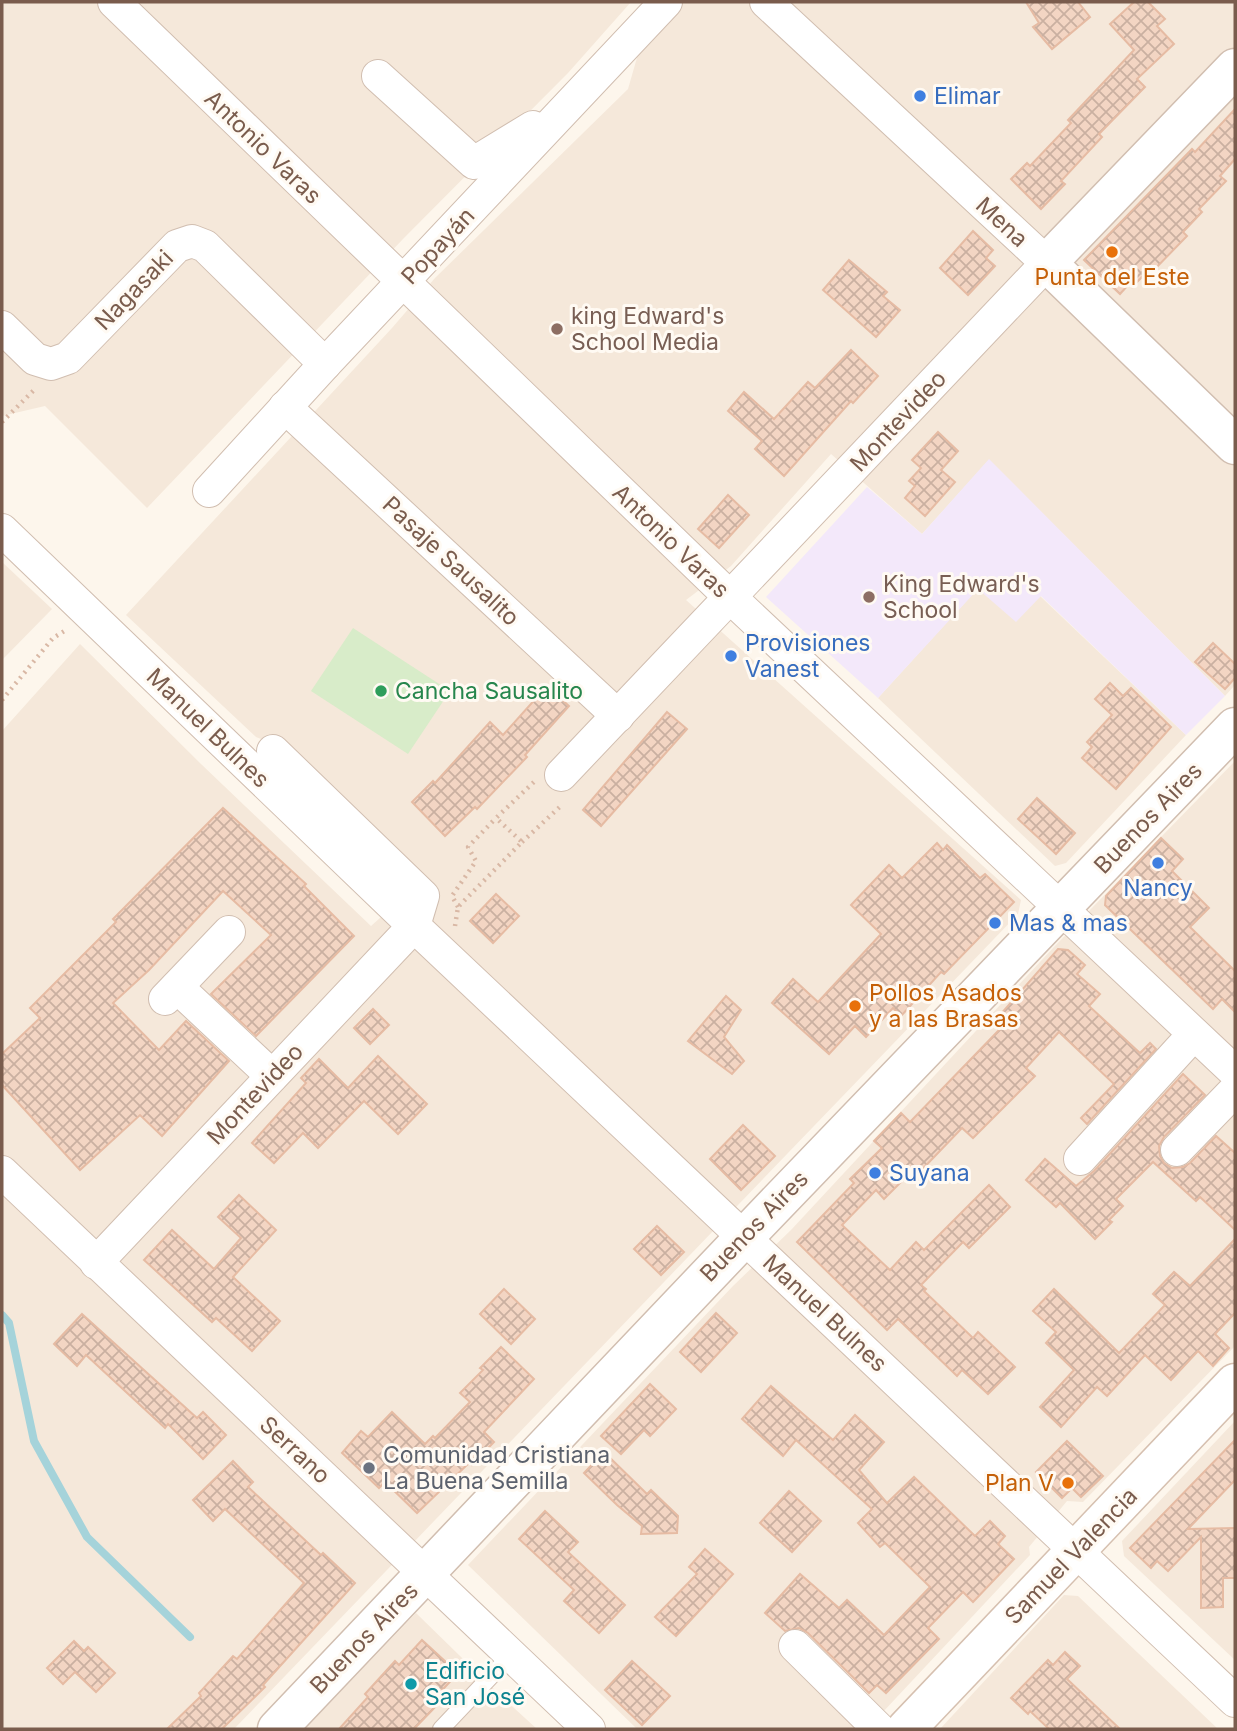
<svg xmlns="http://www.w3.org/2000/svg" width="1237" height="1731" viewBox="0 0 1237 1731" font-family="Inter,sans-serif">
<defs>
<pattern id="building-cross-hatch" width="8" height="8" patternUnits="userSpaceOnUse" patternTransform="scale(1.75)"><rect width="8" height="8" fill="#f3d5c3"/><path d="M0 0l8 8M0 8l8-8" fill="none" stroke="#cab0a1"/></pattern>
</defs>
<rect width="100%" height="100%" fill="#fdf6ec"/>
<!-- residential -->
<g fill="#f5e8da">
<path d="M 2,2 L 631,2 L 568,73 L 403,239 L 147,508 L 45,406 L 2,416 Z"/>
<path d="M 653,2 L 1235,2 L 1235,685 L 1225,696 L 989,460 L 922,534 L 831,454 L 731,566 L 686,600 L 1021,900 L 1018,914 L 234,1729 L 2,1729 L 2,731 L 80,644 L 201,764 L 371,926 L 420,882 L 284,748 L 256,737 L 126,615 L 392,328 L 435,278 L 628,89 Z"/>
<path d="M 2,562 L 52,609 L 2,660 Z"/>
<path d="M 978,588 L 1040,596 L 1186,735 L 1066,863 L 1055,866 L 878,698 Z"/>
<path d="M 1235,761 L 1235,1346 L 1083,1502 L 1067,1501 L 1029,1547 L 1030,1555 L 867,1729 L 637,1729 L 468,1565 L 733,1286 L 791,1230 L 1053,948 Z"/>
<path d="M 1235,1421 L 1235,1660 L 1124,1556 L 1122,1541 Z"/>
<path d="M 1064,1595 L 1078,1596 L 1218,1729 L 940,1729 Z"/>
<path d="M 416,1613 L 502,1697 L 537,1729 L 305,1729 Z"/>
</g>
<!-- education -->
<path fill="#f3e8fa" d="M 989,459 L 1225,696 L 1186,735 L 1041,596 L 1016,622 L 978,589 L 878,698 L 766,597 L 867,487 L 922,534 Z"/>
<!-- pitch -->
<path fill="#d8ecc9" d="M 353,628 L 450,691 L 408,754 L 311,691 Z"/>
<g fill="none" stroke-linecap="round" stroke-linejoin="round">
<!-- stream -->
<path stroke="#a5d3da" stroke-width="8" d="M 2,1315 L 9,1323 L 34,1441 L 87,1537 L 190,1637"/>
</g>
<!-- building -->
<g fill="url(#building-cross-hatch)" stroke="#e6bba3" stroke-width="2">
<path d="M 1026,2 L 1078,2 L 1090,17 L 1052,49 L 1033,27 L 1039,23 Z"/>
<path d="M 1134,2 L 1148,2 L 1165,19 L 1157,26 L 1174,44 L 1137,79 L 1145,87 L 1099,134 L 1102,137 L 1061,181 L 1065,184 L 1041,209 L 1011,179 L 1027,163 L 1030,166 L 1071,123 L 1068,120 L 1134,50 L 1110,24 Z"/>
<path d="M 1235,109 L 1235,159 L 1220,176 L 1226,181 L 1199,209 L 1202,212 L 1183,232 L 1187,236 L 1151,273 L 1148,271 L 1132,287 L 1129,284 L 1120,294 L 1084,260 L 1192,149 L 1195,152 Z"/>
<path d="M 973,231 L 993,250 L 986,258 L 995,266 L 968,295 L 940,268 Z"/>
<path d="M 849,260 L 887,292 L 883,296 L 900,310 L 876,337 L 823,290 Z"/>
<path d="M 851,350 L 878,376 L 853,403 L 851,401 L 784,476 L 755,449 L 762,441 L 728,411 L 744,392 L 774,419 L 808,382 L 815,388 Z"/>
<path d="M 938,432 L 958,451 L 941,470 L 955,482 L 925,516 L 905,498 L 915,486 L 909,481 L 921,468 L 912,460 Z"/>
<path d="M 728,495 L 749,515 L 719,548 L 698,529 Z"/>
<path d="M 1213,643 L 1235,664 L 1235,678 L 1225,689 L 1195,662 Z"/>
<path d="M 1110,683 L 1123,696 L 1131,688 L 1171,727 L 1116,789 L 1082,758 L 1092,747 L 1087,742 L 1112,715 L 1095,699 Z"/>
<path d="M 547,686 L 569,706 L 525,755 L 527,757 L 477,809 L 475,807 L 445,836 L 412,802 L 433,781 L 435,783 L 490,722 L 503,735 Z"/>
<path d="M 667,712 L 687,729 L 601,826 L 583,810 Z"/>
<path d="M 1037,798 L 1075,833 L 1056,854 L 1018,819 Z"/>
<path d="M 223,808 L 306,884 L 304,886 L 354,936 L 256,1036 L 211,994 L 271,935 L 223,891 L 149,970 L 113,1003 L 159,1050 L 186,1021 L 229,1061 L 162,1136 L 140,1115 L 80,1170 L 2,1085 L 2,1054 L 40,1018 L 30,1008 L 116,922 L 113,919 Z"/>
<path d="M 1161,838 L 1183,859 L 1172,871 L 1209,908 L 1190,927 L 1235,971 L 1235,1012 L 1222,999 L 1213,1009 L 1105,905 L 1106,896 Z"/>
<path d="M 937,843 L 943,850 L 947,845 L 980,878 L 985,874 L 1014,902 L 944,974 L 941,972 L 901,1016 L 893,1008 L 866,1037 L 855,1026 L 829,1054 L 772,1003 L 793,979 L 818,1002 L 881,934 L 851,905 L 889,865 L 902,878 Z"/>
<path d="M 496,894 L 519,916 L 493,943 L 470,921 Z"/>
<path d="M 1058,949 L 1068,950 L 1085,965 L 1077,974 L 1100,994 L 1089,1006 L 1140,1053 L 1150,1043 L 1156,1049 L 1087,1124 L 1081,1118 L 1114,1084 L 1059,1032 L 1026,1068 L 1035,1076 L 973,1138 L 962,1128 L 913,1179 L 909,1174 L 884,1199 L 876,1190 L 842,1225 L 890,1270 L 916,1242 L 924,1250 L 989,1185 L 1010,1207 L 969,1248 L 963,1242 L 921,1285 L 926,1289 L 924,1291 L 973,1338 L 978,1332 L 1015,1367 L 988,1394 L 962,1370 L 957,1376 L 898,1319 L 887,1330 L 797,1242 L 854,1183 L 850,1179 L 882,1148 L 874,1141 L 901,1113 L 910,1122 L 999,1030 L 992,1024 Z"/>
<path d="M 726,996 L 741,1010 L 724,1037 L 744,1061 L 732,1074 L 688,1041 Z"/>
<path d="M 373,1009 L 389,1025 L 370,1044 L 354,1028 Z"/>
<path d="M 378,1056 L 427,1104 L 398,1134 L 364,1101 L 318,1148 L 303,1133 L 274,1163 L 252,1143 L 306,1083 L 301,1078 L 319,1059 L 348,1088 Z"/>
<path d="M 1183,1074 L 1205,1095 L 1164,1137 L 1159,1146 L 1160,1156 L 1164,1163 L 1172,1168 L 1183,1167 L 1190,1163 L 1216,1136 L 1235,1153 L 1235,1230 L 1200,1197 L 1196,1201 L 1153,1162 L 1116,1199 L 1123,1206 L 1109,1220 L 1112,1222 L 1095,1239 L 1060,1203 L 1056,1207 L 1026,1180 L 1045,1159 L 1076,1186 L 1094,1171 Z"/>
<path d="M 743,1125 L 775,1156 L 741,1190 L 710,1159 Z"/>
<path d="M 239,1195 L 276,1230 L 233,1277 L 280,1321 L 252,1351 L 216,1318 L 212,1322 L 144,1260 L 172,1230 L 214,1269 L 241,1238 L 218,1217 Z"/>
<path d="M 657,1226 L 684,1252 L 661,1275 L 634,1249 Z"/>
<path d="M 1235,1239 L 1235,1313 L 1215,1334 L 1229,1348 L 1213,1366 L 1198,1351 L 1171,1380 L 1145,1355 L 1107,1396 L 1097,1387 L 1061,1427 L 1040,1407 L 1074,1370 L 1046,1343 L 1056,1332 L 1033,1311 L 1054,1289 L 1119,1353 L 1165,1305 L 1153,1294 L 1174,1272 L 1190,1286 Z"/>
<path d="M 504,1289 L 535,1319 L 511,1344 L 480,1314 Z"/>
<path d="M 716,1313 L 737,1333 L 701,1372 L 680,1352 Z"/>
<path d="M 82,1314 L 197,1418 L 203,1412 L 226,1435 L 203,1459 L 168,1424 L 165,1428 L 86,1355 L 77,1366 L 54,1344 Z"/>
<path d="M 501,1347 L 534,1379 L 484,1432 L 494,1442 L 472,1465 L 470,1462 L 417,1513 L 385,1482 L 379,1488 L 342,1453 L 361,1431 L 368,1437 L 392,1412 L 425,1444 L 433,1436 L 435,1438 L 470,1402 L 460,1393 L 483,1370 L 480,1368 Z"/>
<path d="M 650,1384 L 676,1409 L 650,1436 L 644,1430 L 621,1454 L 601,1436 Z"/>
<path d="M 771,1386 L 833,1440 L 855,1415 L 884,1442 L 859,1470 L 887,1503 L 914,1477 L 975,1536 L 990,1521 L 1005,1536 L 998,1544 L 1014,1559 L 973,1602 L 963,1592 L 928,1628 L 939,1639 L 886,1693 L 877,1685 L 869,1693 L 808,1633 L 799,1628 L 785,1631 L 765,1613 L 800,1574 L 839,1608 L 847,1600 L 884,1635 L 930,1587 L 885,1543 L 880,1547 L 858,1523 L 872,1509 L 796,1440 L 783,1456 L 742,1419 Z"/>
<path d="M 1235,1440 L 1235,1480 L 1188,1529 L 1235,1528 L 1235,1578 L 1223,1578 L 1223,1607 L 1201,1608 L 1201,1537 L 1168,1571 L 1157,1561 L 1151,1568 L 1130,1548 Z"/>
<path d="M 1067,1441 L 1103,1476 L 1081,1497 L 1072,1488 L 1062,1498 L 1036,1472 Z"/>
<path d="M 604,1452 L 647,1494 L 651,1490 L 678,1516 L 677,1533 L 641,1534 L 642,1526 L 617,1505 L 584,1473 Z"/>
<path d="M 233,1461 L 253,1482 L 248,1487 L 321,1555 L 323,1553 L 355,1583 L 263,1685 L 265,1687 L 222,1729 L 167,1729 L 201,1696 L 199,1693 L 233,1656 L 237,1659 L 304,1583 L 225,1509 L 213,1521 L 193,1500 Z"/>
<path d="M 789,1491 L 821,1521 L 792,1552 L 760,1523 Z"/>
<path d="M 545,1511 L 578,1542 L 568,1552 L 625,1605 L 599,1633 L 564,1601 L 574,1590 L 519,1539 Z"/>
<path d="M 705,1549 L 733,1574 L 676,1636 L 655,1617 L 697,1574 L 689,1567 Z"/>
<path d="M 422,1640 L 458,1673 L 434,1699 L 439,1703 L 414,1729 L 339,1729 L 368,1697 L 365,1694 L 395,1661 L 399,1665 Z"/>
<path d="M 74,1641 L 84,1651 L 88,1647 L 115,1673 L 96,1692 L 75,1672 L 63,1684 L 47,1668 Z"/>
<path d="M 1065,1652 L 1080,1666 L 1067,1679 L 1120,1729 L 1049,1729 L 1030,1711 L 1028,1714 L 1011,1698 L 1048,1660 L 1053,1665 Z"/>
<path d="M 632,1661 L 670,1696 L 642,1725 L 605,1690 Z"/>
</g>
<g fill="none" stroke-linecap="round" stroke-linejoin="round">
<!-- service casing -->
<g stroke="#d1beb0" stroke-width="18">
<path id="service" d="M 441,1729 L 511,1655"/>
</g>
<!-- minor casing -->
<g stroke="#d1beb0" stroke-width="34">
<g id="minor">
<path d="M 114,2 L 731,598 L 1235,1072"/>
<path d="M 378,76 L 474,163 L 533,127 L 538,129"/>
<path d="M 2,327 L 35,359 L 51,364 L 68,358 L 177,246 L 192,241 L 205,246 L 325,364"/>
<path d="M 285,407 L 618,716"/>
<path d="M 209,491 L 325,364 L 666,2"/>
<path d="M 2,530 L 414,926 L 1235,1701"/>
<path d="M 561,775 L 1047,263 L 766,2"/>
<path d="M 177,987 L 272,1076"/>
<path d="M 165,999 L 229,932"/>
<path d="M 1177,1150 L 1235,1090"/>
<path d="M 1080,1159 L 1194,1034"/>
<path d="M 2,1172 L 589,1729"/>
<path d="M 96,1263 L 414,926 L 423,896 L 273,751"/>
<path d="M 795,1646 L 879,1729"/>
</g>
</g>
<!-- tertiary casing -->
<g stroke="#d1beb0" stroke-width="41">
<g id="tertiary">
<path d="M 1235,68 L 1047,263 L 1235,445"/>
<path d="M 277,1729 L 756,1225 L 1235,727"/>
</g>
</g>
<!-- secondary casing -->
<g stroke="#d6c0b0" stroke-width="41">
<path id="secondary" d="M 906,1729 L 1235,1383"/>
</g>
<!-- path -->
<g stroke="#d9b8a5" stroke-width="4.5" stroke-dasharray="2 5" stroke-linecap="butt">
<path d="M 2,422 L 36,388"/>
<path d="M 2,700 L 53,638 L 66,630"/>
<path d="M 522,842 L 563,804"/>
<path d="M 458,907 L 452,896 L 476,861 L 468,847 L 496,818"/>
<path d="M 455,926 L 458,907 L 522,842 L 496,818 L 535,781"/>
</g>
<!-- service -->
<use href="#service" stroke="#fff" stroke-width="16"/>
<!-- minor -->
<use href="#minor" stroke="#fff" stroke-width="32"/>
<!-- tertiary -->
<use href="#tertiary" stroke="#fff" stroke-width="38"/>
<!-- secondary -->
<use href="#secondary" stroke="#fff" stroke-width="38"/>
</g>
<!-- markers -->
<g fill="#3f7fe0" stroke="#fffaf3" stroke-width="2.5">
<circle cx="920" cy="96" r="7"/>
<circle cx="731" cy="656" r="7"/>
<circle cx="1158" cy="863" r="7"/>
<circle cx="995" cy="923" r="7"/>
<circle cx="875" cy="1173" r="7"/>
</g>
<g fill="#e8710a" stroke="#fffaf3" stroke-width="2.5">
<circle cx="1112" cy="252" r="7"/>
<circle cx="855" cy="1006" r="7"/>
<circle cx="1068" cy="1483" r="7"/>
</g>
<g fill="#8d6e63" stroke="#fffaf3" stroke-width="2.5">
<circle cx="557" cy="329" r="7"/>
<circle cx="869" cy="597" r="7"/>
</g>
<circle fill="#2e9e5b" stroke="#fffaf3" stroke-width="2.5" cx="381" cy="691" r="7"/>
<circle fill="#6b7280" stroke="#fffaf3" stroke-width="2.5" cx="369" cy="1468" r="7"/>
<circle fill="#0f9aa8" stroke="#fffaf3" stroke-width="2.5" cx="411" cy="1684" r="7"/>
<g text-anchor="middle" stroke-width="6" stroke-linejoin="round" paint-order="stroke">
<!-- shop labels -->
<g font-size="23" fill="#366cbe" stroke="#fffaf3" text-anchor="start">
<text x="934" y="104">Elimar</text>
<text x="745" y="651">Provisiones<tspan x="745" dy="26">Vanest</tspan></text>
<text x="1158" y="896" text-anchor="middle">Nancy</text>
<text x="1009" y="931">Mas &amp; mas</text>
<text x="889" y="1181">Suyana</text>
</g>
<!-- street labels -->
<g font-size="23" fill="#7a5c4d" stroke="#fffaf3">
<text transform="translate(263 147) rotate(44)" y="8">Antonio Varas</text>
<text transform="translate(1002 222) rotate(43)" y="8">Mena</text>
<text transform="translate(438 246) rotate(-47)" y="8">Popayán</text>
<text transform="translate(134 290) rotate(-46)" y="8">Nagasaki</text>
<text transform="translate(898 421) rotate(-47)" y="8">Montevideo</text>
<text transform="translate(671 541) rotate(44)" y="8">Antonio Varas</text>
<text transform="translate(451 561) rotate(43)" y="8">Pasaje Sausalito</text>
<text transform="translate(208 728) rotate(44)" y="8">Manuel Bulnes</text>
<text transform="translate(1148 818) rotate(-46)" y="8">Buenos Aires</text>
<text transform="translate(255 1094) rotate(-47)" y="8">Montevideo</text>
<text transform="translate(754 1226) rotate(-46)" y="8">Buenos Aires</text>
<text transform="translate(825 1313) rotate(43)" y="8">Manuel Bulnes</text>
<text transform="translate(295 1450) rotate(43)" y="8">Serrano</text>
<text transform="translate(1071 1556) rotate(-46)" y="8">Samuel Valencia</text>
<text transform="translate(364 1638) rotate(-46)" y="8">Buenos Aires</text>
</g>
<!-- food labels -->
<g font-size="23" fill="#c56008" stroke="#fffaf3">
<text x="1112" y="285">Punta del Este</text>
<text x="869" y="1001" text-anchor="start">Pollos Asados<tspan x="869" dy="26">y a las Brasas</tspan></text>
<text x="1054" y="1491" text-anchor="end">Plan V</text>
</g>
<!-- education labels -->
<g font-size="23" fill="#785e54" stroke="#fffaf3" text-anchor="start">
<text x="571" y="324">king Edward's<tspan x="571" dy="26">School Media</tspan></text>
<text x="883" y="592">King Edward's<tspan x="883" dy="26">School</tspan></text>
</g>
<!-- leisure labels -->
<g font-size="23" fill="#27864d" stroke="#fffaf3" text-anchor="start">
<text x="395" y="699">Cancha Sausalito</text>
</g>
<!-- worship labels -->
<g font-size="23" fill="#5b616d" stroke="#fffaf3" text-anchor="start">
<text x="383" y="1463">Comunidad Cristiana<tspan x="383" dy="26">La Buena Semilla</tspan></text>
</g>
<!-- culture labels -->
<g font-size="23" fill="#0d838f" stroke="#fffaf3" text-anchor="start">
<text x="425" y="1679">Edificio<tspan x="425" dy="26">San José</tspan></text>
</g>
</g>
<!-- border -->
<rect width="1237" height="1731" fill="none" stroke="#7a5c4d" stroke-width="7"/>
</svg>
